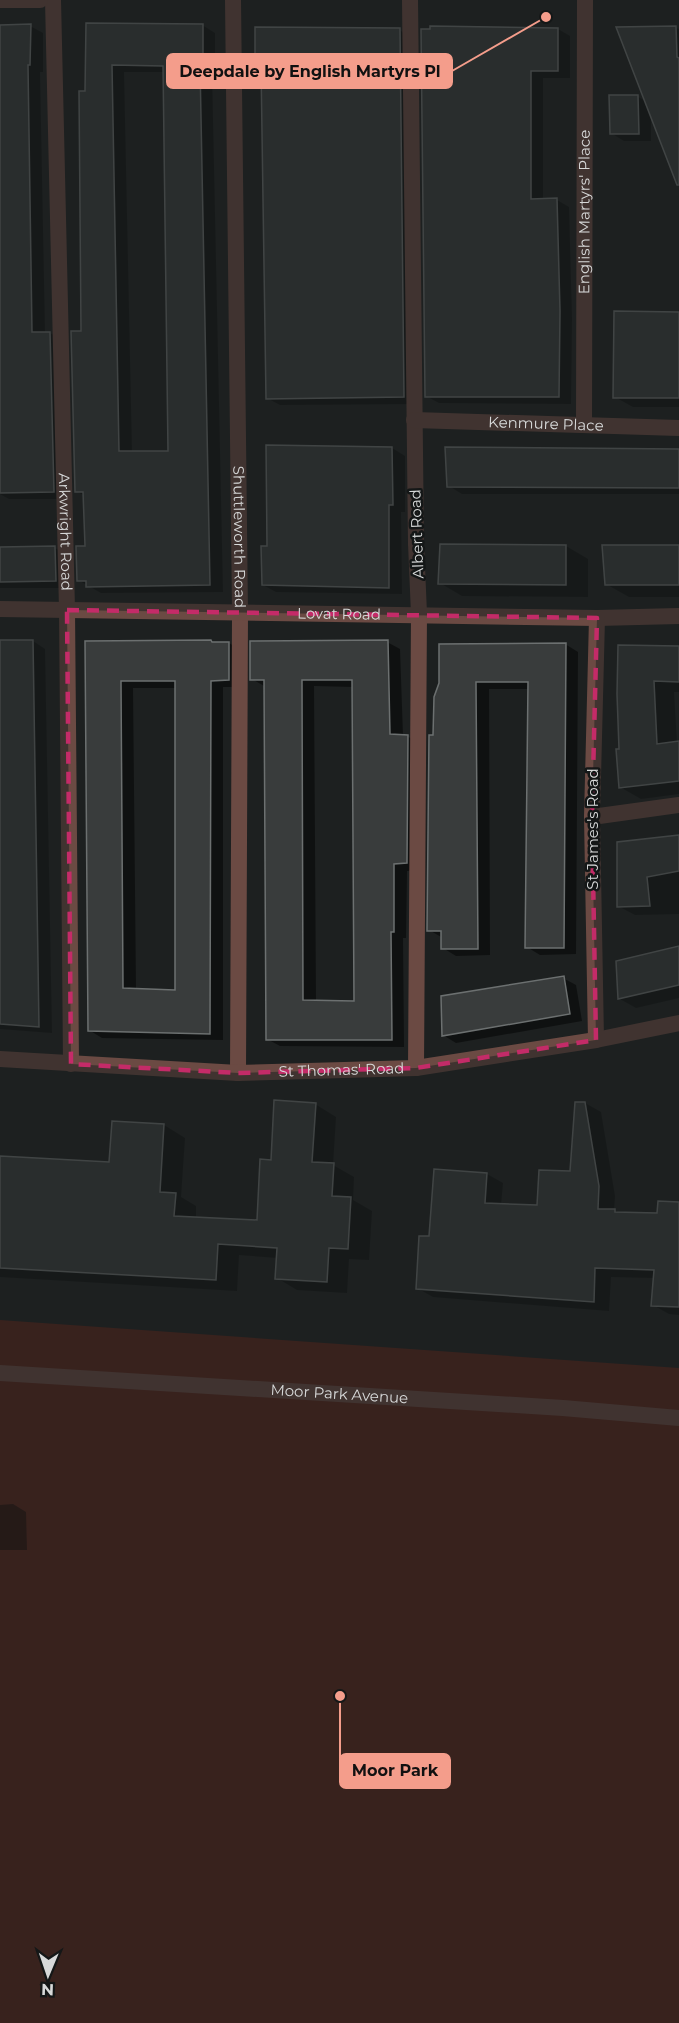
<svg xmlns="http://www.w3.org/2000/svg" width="679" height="2023" viewBox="0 0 679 2023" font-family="Montserrat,sans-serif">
<rect width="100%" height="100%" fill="#1d2020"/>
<!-- green -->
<path fill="#59241a" d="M 0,1320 L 679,1368 L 679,2023 L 0,2023 Z"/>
<!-- shadow -->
<g fill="#0007" fill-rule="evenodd">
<path d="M 87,25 L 202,25 L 215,33 L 215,72 L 212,72 L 223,592 L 101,593 L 78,580 L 86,547 L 85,496 L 76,491 L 82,333 ZM 124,72 L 164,72 L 169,452 L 132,453 Z"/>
<path d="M 0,26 L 30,26 L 43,33 L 43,72 L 40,72 L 45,333 L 50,333 L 63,340 L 66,499 L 9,499 L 0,494 Z"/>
<path d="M 676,28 L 679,29 L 679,186 L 651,115 L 651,141 L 624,141 L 611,133 L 638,97 L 646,101 Z"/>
<path d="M 558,29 L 570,36 L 570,78 L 543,78 L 543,200 L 557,200 L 569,207 L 572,318 L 571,404 L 439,403 L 426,396 L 422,30 Z"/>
<path d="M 399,30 L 412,37 L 416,404 L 280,405 L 267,398 L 262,69 L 256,65 Z"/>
<path d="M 679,313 L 679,407 L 633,407 L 615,397 Z"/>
<path d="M 392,448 L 405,456 L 405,512 L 401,512 L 402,594 L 276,592 L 263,585 L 268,547 Z"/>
<path d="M 679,451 L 679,494 L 462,494 L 449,486 Z"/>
<path d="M 566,546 L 588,559 L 588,597 L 462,596 L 440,583 Z"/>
<path d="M 679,546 L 679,597 L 629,597 L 606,584 Z"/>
<path d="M 0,548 L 55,548 L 68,555 L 68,588 L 0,588 Z"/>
<path d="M 0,641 L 33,641 L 45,649 L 52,1033 L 0,1029 Z"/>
<path d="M 387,642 L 400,649 L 403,736 L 407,736 L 420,744 L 419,870 L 407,871 L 406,938 L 403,938 L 404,1047 L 280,1046 L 267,1039 L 266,687 L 252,679 ZM 314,686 L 354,687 L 355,1002 L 316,1002 Z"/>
<path d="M 87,643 L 229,643 L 242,651 L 242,687 L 223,687 L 223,1040 L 102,1038 L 89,1030 ZM 133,688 L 177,688 L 176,992 L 136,990 Z"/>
<path d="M 565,644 L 578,652 L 576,954 L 540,955 L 527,947 L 529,689 L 489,689 L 490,955 L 456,956 L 443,948 L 443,938 L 429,930 L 436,698 Z"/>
<path d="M 679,648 L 679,692 L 674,692 L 677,743 L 679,743 L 679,794 L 641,799 L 620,787 L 618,694 Z"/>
<path d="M 679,836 L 679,914 L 635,915 L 618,906 Z"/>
<path d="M 679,945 L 679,998 L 636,1008 L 620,999 L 618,962 Z"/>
<path d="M 563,978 L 576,985 L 582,1021 L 456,1043 L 443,1035 Z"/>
<path d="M 585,1103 L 601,1112 L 615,1196 L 614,1210 L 620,1213 L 679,1216 L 679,1315 L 669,1314 L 653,1305 L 655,1278 L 611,1277 L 609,1311 L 433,1297 L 417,1288 L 431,1238 L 487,1174 L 503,1183 L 501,1205 L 539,1207 L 571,1173 Z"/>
<path d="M 315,1104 L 336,1117 L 333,1165 L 354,1177 L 353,1200 L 372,1211 L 369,1260 L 349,1259 L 347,1293 L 297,1290 L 277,1278 L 278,1258 L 239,1255 L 237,1291 L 0,1277 L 0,1157 L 111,1164 L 164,1125 L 185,1138 L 181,1197 L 196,1206 L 196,1218 L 258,1222 L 272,1162 Z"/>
<path d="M 13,1504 L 26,1512 L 27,1550 L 0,1550 L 0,1505 Z"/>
</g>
<!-- building -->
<g fill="#393c3c" stroke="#6c7070" stroke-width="1.5" fill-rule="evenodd">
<path d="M 86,23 L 203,24 L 203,65 L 200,65 L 210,585 L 86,587 L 86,581 L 77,581 L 76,546 L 85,546 L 83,492 L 75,492 L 71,331 L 81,331 L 79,91 L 85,91 ZM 112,65 L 163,66 L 168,451 L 119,451 Z"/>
<path d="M 31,24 L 30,65 L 28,65 L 32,332 L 50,332 L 54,492 L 0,493 L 0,25 Z"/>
<path d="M 430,26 L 558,28 L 558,71 L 531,71 L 531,199 L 557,198 L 560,311 L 559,397 L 425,397 L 421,29 L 430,29 Z"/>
<path d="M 676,26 L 677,57 L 679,58 L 679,185 L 677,185 L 616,27 Z"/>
<path d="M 255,27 L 400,28 L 404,397 L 266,399 L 261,66 L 255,66 Z"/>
<path d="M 609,95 L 638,95 L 639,134 L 610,134 Z"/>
<path d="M 614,311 L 679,312 L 679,398 L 613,398 Z"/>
<path d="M 266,445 L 392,447 L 393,505 L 389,505 L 389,588 L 262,585 L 261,546 L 267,546 Z"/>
<path d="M 445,447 L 679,449 L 679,488 L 447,487 Z"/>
<path d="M 440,544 L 566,545 L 566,585 L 438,584 Z"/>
<path d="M 602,545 L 679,545 L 679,585 L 605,585 Z"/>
<path d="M 55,546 L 56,581 L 0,582 L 0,547 Z"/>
<path d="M 0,640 L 33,640 L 39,1027 L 0,1024 Z"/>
<path d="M 211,640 L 212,642 L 229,642 L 229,680 L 211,681 L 210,1034 L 88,1031 L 85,641 ZM 121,681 L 175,681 L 175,990 L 123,988 Z"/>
<path d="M 388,640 L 390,734 L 408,735 L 407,863 L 394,864 L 394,932 L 391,932 L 392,1040 L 266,1040 L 264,680 L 250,680 L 250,641 ZM 302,680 L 352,680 L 354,1001 L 303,1000 Z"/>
<path d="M 566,643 L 564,948 L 525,948 L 528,682 L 476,682 L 478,949 L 441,949 L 441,931 L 427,931 L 429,735 L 433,735 L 434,697 L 439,683 L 439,644 Z"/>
<path d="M 618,645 L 679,646 L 679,682 L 654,681 L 657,744 L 679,741 L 679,781 L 619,788 L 616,749 L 619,749 L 617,694 Z"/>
<path d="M 679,835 L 679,871 L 647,877 L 650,906 L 617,907 L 617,842 Z"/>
<path d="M 679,946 L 679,985 L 618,999 L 616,961 Z"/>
<path d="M 564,976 L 570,1014 L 442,1036 L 441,996 Z"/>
<path d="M 274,1100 L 316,1103 L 312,1162 L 334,1163 L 332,1196 L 351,1197 L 348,1249 L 329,1248 L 327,1282 L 275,1279 L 277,1248 L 218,1244 L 216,1280 L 0,1268 L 0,1156 L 109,1162 L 112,1121 L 164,1124 L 160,1192 L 176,1193 L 174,1216 L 257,1220 L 260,1159 L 271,1160 Z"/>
<path d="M 575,1102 L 585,1102 L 599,1186 L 598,1209 L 615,1209 L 615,1212 L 657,1213 L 658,1201 L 679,1202 L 679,1307 L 651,1306 L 654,1270 L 595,1268 L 594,1302 L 416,1289 L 419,1236 L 429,1236 L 434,1169 L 487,1173 L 485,1203 L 537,1205 L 539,1170 L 570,1171 Z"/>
</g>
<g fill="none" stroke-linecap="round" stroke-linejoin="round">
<!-- service -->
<path stroke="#6b4a43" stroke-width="16" id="s1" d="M 0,1373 L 563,1408 L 679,1418"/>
<!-- pedestrian -->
<path stroke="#6b4a43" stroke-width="16" d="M 416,543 L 419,614"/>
<!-- minor -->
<g stroke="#6b4a43" stroke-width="16">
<path id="s2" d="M 53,0 L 67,610 L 71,1064"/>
<path id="s3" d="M 233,0 L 240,613 L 238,1073"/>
<path d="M 410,0 L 416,543"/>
<path id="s4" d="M 414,420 L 679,428"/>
<path id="s5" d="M 584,425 L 585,0"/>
<path id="s6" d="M 0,609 L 597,618 L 679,616"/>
<path d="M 592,817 L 679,805"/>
<path d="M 596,1040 L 592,817 L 597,618"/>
<path id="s7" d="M 0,1059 L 238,1073 L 416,1068 L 596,1040 L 679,1023"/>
<path d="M 416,1068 L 419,614"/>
</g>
<!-- tertiary -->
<path stroke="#6b4a43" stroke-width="16" d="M 0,0 L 40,0"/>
</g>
<!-- marked area -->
<path d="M0 0H679V2023H0ZM 67,610 L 597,618 L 592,817 L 596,1040 L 416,1068 L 238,1073 L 71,1064 Z" fill="#1d2020" fill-opacity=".55" fill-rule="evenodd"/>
<path fill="none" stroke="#c42b68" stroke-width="4.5" stroke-dasharray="12 8" stroke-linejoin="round" d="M 67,610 L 597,618 L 592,817 L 596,1040 L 416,1068 L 238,1073 L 71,1064 Z"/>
<g text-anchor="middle" stroke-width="5" stroke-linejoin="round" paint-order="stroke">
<!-- street labels -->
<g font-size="15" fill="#d7d9d9" stroke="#141717">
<text dy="5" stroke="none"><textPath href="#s5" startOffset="213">English Martyrs' Place</textPath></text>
<text dy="5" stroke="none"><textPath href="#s4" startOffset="132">Kenmure Place</textPath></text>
<text dy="5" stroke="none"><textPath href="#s2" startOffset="532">Arkwright Road</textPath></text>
<text transform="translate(417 534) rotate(-92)" y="5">Albert Road</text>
<text dy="5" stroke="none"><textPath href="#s3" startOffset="537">Shuttleworth Road</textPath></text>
<text dy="5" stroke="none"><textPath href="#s6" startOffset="339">Lovat Road</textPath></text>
<text transform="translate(593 829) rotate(-90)" y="5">St James's Road</text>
<text dy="5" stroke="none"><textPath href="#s7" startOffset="342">St Thomas' Road</textPath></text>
<text dy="5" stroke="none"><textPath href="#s1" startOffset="340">Moor Park Avenue</textPath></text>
</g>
</g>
<!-- callouts -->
<path fill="none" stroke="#f49d8b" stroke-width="2" d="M546 17L452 71M340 1696L340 1771"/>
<g fill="#f49d8b" stroke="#141717" stroke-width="2">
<circle cx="546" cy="17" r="6"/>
<circle cx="340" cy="1696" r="6"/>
</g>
<g fill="#f49d8b" stroke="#f49d8b" stroke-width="2">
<rect x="167" y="54" width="285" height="34" rx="6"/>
<rect x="340" y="1754" width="110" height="34" rx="6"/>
</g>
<g font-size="16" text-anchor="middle" font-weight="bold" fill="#111">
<text x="310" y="77">Deepdale by English Martyrs Pl</text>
<text x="395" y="1776">Moor Park</text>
</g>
<!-- north arrow -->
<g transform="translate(48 1975) rotate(182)" stroke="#141717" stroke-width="4.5" paint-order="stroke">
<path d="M0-4.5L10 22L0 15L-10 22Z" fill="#d7d9d9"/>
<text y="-9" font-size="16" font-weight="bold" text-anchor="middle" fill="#d7d9d9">N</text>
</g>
</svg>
